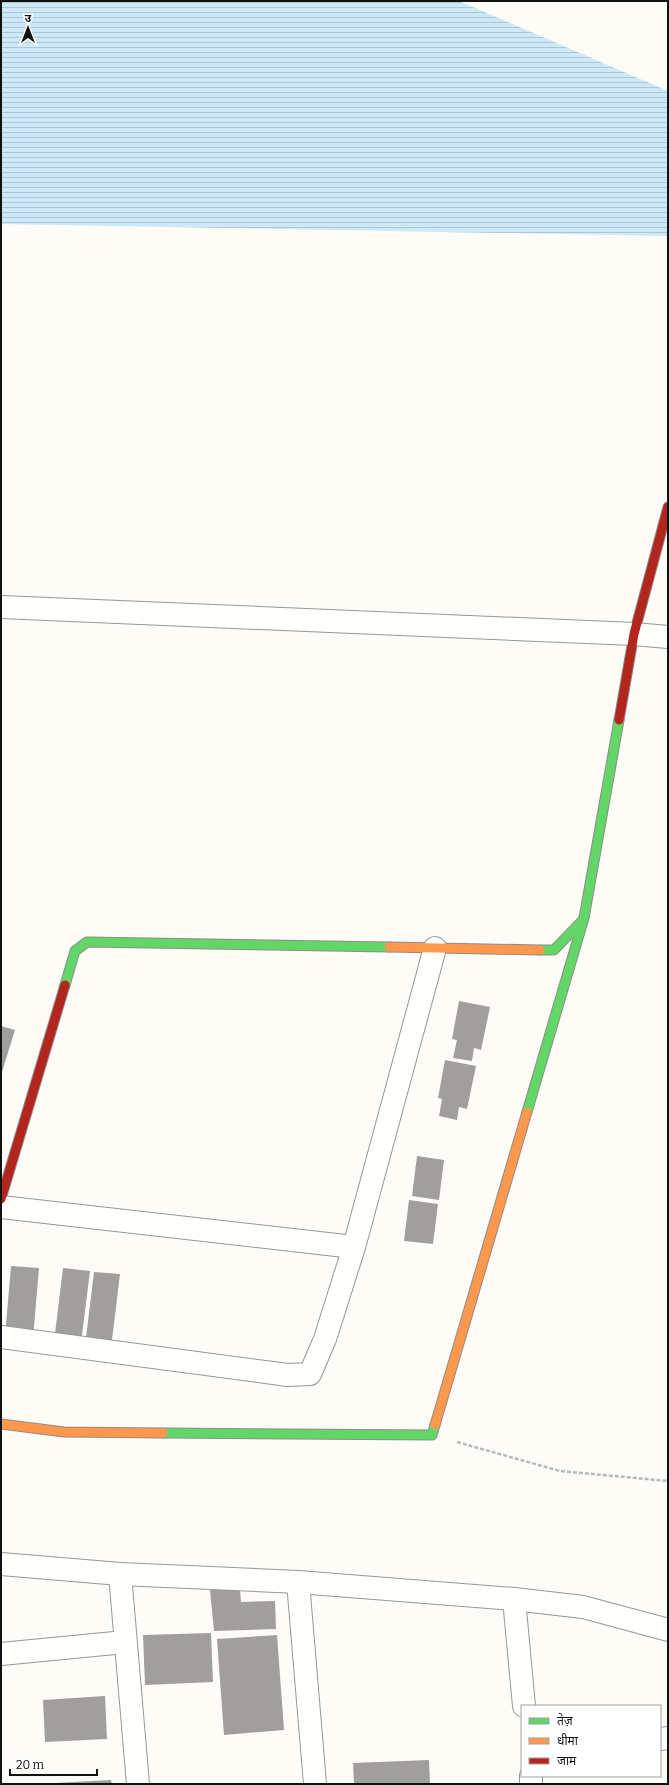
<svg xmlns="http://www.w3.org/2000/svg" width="669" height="1785" viewBox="0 0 669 1785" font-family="Bitter,'Noto Sans Devanagari',serif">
<defs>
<pattern id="water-rules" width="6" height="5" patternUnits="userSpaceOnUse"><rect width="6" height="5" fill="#cde8f7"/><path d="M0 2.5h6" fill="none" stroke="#afc6d3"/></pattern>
</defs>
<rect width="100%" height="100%" fill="#fdfcf7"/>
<!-- water -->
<path fill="url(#water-rules)" d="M 1,1 L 459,1 L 668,91 L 668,236 L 1,224 Z"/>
<!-- building -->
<g fill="#a19f9c">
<path d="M 459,1001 L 490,1007 L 481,1050 L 474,1048 L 472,1061 L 453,1058 L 457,1040 L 452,1039 Z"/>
<path d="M 1,1026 L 15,1030 L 1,1075 Z"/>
<path d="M 445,1060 L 476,1066 L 467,1109 L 459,1107 L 457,1120 L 439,1116 L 442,1099 L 438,1098 Z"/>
<path d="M 417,1156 L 444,1160 L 439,1200 L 412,1196 Z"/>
<path d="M 409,1200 L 438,1204 L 433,1244 L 404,1241 Z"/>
<path d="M 11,1266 L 39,1268 L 33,1338 L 5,1336 Z"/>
<path d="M 63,1268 L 90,1271 L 81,1343 L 54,1342 Z"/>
<path d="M 94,1272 L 120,1274 L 111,1348 L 85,1346 Z"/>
<path d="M 210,1590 L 240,1590 L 241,1602 L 275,1601 L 276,1629 L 214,1631 Z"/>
<path d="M 211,1633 L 213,1682 L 145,1685 L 143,1635 Z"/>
<path d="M 277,1635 L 284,1730 L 224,1735 L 217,1639 Z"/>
<path d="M 105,1696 L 107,1739 L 45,1742 L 43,1700 Z"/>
<path d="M 429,1760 L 430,1784 L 354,1784 L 353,1763 Z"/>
<path d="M 111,1780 L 112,1784 L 55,1784 L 55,1783 Z"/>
</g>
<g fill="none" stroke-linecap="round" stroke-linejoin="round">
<!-- street casing -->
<g stroke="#979795" stroke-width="24">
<g id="street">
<path d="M 1,607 L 634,634 L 668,637"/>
<path d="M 1,1207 L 354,1247"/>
<path d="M 1,1337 L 288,1375 L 310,1374 L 325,1339 L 354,1247 L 435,948"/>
<path d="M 1,1564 L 120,1574 L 298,1582 L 514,1599 L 583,1607 L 668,1630"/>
<path d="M 120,1574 L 138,1784"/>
<path d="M 298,1582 L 315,1784"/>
<path d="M 514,1599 L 524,1706"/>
<path d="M 1,1654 L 125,1642"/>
<path d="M 660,1739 L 668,1738"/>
<path d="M 531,1776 L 531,1784"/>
</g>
</g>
<!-- fast casing -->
<g stroke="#8e8d8b" stroke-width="11">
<g id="fast">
<path d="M 540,950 L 554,950 L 582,921"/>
<path d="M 65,985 L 75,951 L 87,942 L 389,947"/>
<path d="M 527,1112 L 584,918 L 619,720"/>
<path d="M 163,1433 L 432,1435 L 435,1425"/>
</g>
</g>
<!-- slow casing -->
<g stroke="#8e8d8b" stroke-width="11">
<g id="slow">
<path d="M 389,947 L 540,950"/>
<path d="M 1,1424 L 64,1432 L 163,1433"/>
<path d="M 435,1425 L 527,1112"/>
</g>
</g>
<!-- jam casing -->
<g stroke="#8e8d8b" stroke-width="11">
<g id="jam">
<path d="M 619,720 L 634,634 L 668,507"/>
<path d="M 1,1199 L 65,985"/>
</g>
</g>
<!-- path -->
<path stroke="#b9b9b8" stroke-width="2.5" stroke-dasharray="4 2" stroke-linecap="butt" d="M 457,1442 L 560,1471 L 668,1481"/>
<!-- street -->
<use href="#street" stroke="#fffffe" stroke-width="22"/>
<!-- fast -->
<use href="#fast" stroke="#63d668" stroke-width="9"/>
<!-- slow -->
<use href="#slow" stroke="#ff974d" stroke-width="9"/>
<!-- jam -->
<use href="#jam" stroke="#b3261e" stroke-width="9"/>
</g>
<!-- border -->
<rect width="669" height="1785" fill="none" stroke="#111111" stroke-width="4"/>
<!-- legend -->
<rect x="521" y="1705" width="140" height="72" fill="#ffffff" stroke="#a0a0a0"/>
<rect x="529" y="1718" width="20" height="6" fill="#63d668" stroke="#a0a0a0"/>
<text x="557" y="1725" font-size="12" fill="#111111">तेज़</text>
<rect x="529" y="1738" width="20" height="6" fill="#ff974d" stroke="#a0a0a0"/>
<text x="557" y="1745" font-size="12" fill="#111111">धीमा</text>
<rect x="529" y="1758" width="20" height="6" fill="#b3261e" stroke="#a0a0a0"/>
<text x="557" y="1765" font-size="12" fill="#111111">जाम</text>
<!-- north arrow -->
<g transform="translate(28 28)" stroke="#ffffff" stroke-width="3" paint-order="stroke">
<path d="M0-3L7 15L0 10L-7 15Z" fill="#111111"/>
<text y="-6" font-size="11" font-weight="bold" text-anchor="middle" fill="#111111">उ</text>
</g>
<!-- scale -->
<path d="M10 1769v6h87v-6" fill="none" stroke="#111111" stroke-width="2"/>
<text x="16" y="1769" font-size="12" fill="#111111" stroke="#ffffff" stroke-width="3" paint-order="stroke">20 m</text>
</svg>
